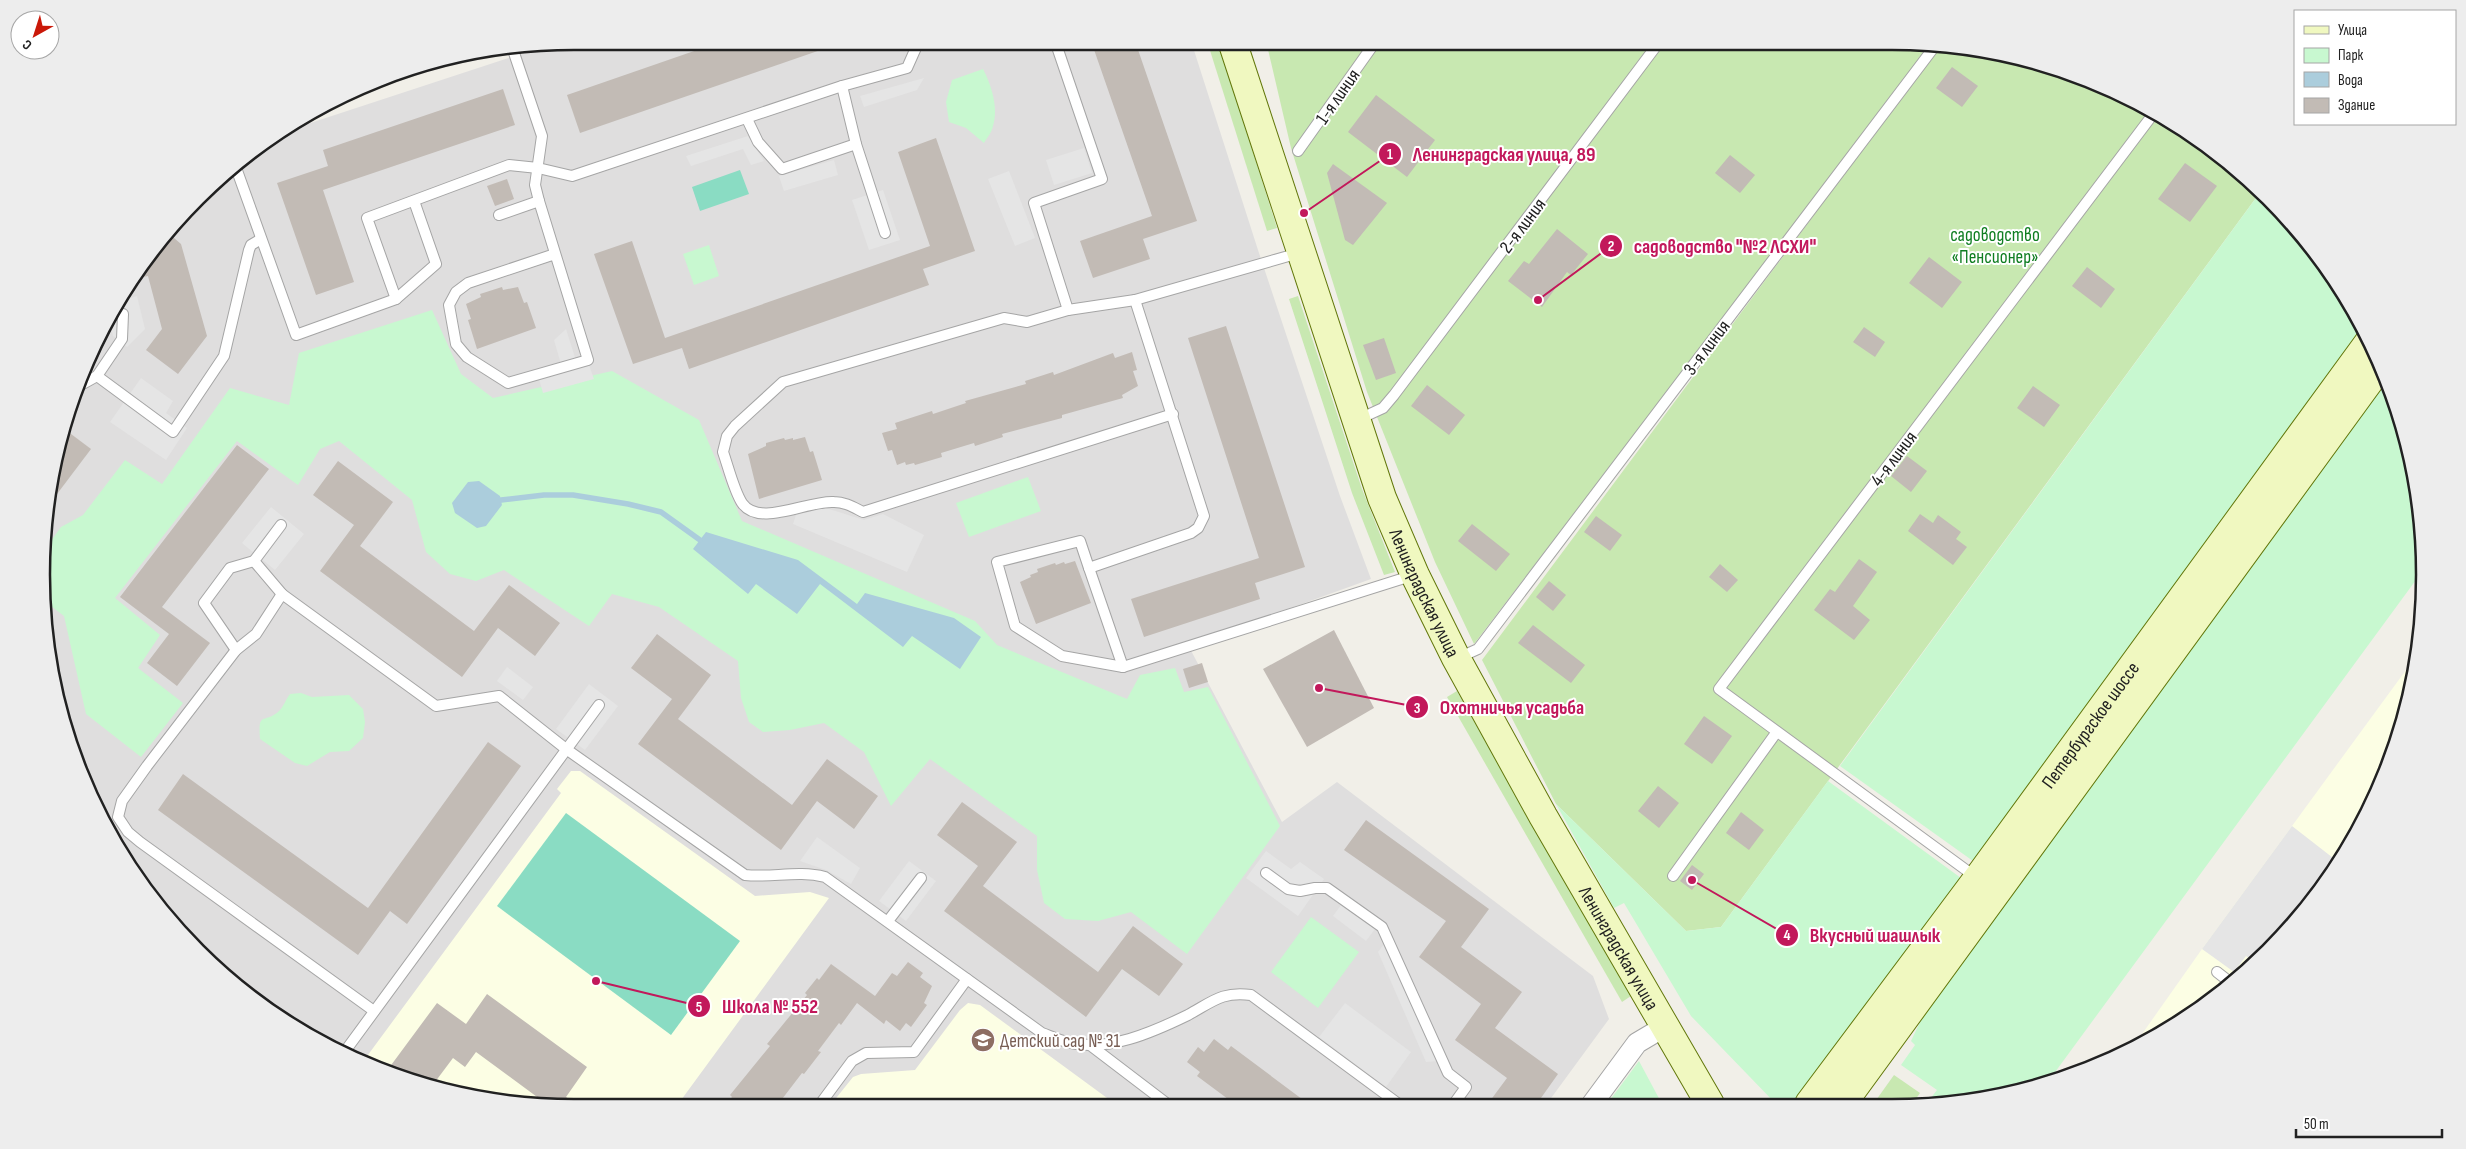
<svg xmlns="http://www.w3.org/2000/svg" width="2466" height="1149" viewBox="0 0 2466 1149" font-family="'Sofia Sans Condensed',sans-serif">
<rect width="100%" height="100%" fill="#f1efe8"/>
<!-- residential -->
<path fill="#dfdede" d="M 575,41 L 1191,41 L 1258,250 L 1340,496 L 1371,579 L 1188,645 L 1282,822 L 1337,782 L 1593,976 L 1609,1019 L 1546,1105 L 574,1108 L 470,1097 L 371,1067 L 308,1036 L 223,976 L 152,899 L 113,841 L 70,746 L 46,644 L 41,574 L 51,471 L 70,403 L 113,308 L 173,223 L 223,173 L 280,133 L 551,44 Z"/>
<!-- education -->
<g fill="#fcfee4">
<path d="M 2417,655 L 2415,678 L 2384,778 L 2315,899 L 2216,997 L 2135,1044 L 2202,949 Z"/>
<path d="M 571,771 L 580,771 L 755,896 L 810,892 L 829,898 L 676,1107 L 574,1108 L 470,1097 L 362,1063 L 561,793 L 557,789 Z"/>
<path d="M 968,1003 L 980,1005 L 1118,1106 L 829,1107 L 853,1077 L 861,1074 L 915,1070 L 960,1010 Z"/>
</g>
<!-- grass -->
<g fill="#c8e8b1">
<path d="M 1207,41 L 1218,41 L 1277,228 L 1267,231 Z"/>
<path d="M 1266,41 L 1892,41 L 1995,51 L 2095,82 L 2188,131 L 2261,191 L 1721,927 L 1686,931 L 1556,804 L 1482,660 L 1814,215 L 1806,210 L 1474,644 L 1435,562 L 1367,392 L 1291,148 Z"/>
<path d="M 1298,296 L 1362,489 L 1395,572 L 1384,575 L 1352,493 L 1289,299 Z"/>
<path d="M 1457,691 L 1631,996 L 1622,1002 L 1447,697 Z"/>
<path d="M 1894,1075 L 1920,1093 L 1913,1103 L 1874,1103 Z"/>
</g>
<!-- park -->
<g fill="#c8f8d0">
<path d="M 983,69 C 991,84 999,108 993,126 C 992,132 987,138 984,143 L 966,128 L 949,122 L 946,102 L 952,80 Z"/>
<path d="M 2261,191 L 2335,278 L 2362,329 L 1973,861 L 1840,766 Z"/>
<path d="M 709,245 L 719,276 L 694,285 L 683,254 Z"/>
<path d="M 432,310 L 461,374 L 493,398 L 612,371 L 699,420 L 742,521 L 975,621 L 997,645 L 1127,699 L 1140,675 L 1175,668 L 1184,692 L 1208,687 L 1280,826 L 1187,954 L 1131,912 L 1098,921 L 1065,919 L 1044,903 L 1037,870 L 1037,836 L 930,759 L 891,806 L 864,752 L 824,723 L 790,730 L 763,732 L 749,722 L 741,698 L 738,661 L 659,607 L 612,594 L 589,626 L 504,570 L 476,581 L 450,574 L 426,552 L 412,500 L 339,441 L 320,449 L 298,485 L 237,441 L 115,598 L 160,635 L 138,668 L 183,703 L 141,757 L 86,714 L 64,616 L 43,600 L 41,574 L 43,552 L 61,527 L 83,515 L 125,460 L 162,484 L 230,388 L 289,405 L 299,353 Z"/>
<path d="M 2381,383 L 2390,389 L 2414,470 L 2424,569 L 2050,1079 L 1961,1103 L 1927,1103 L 1937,1090 L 1901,1065 L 1915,1045 L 1911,1041 L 1930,1001 Z"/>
<path d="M 1028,477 L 1041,511 L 969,537 L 956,503 Z"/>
<path d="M 301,693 L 312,697 L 349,695 L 363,709 L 365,722 L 363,738 L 349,751 L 330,752 L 307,766 L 295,763 L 260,739 C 258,711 263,724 278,712 C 283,708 286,699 290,694 Z"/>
<path d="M 1828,781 L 1961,878 L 1794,1104 L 1776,1104 L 1691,1016 L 1624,903 L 1614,908 L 1556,804 L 1686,931 L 1721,927 Z"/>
<path d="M 1311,917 L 1359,952 L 1318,1008 L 1271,972 Z"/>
<path d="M 1639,1061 L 1662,1104 L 1607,1104 Z"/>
</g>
<!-- pitch -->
<g fill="#8adcc3">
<path d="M 740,170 L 749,194 L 700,211 L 692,187 Z"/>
<path d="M 566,813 L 740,941 L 671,1035 L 497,906 Z"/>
</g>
<!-- parking -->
<g fill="#e5e5e5">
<path d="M 924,78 L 917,90 L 864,107 L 860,96 Z"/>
<path d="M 748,136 L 764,161 L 751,165 L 743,149 L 691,166 L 686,156 Z"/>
<path d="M 1084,148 L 1092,173 L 1054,185 L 1046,160 Z"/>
<path d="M 834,160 L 838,175 L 784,191 L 779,176 Z"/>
<path d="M 1009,171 L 1035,238 L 1015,246 L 988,179 Z"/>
<path d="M 883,190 L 900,240 L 869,250 L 852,200 Z"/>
<path d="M 137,296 L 145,329 L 127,347 L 113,336 L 109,315 L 117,302 Z"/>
<path d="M 566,329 L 578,367 L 589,365 L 594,379 L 543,393 L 539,379 L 563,371 L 554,340 Z"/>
<path d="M 141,378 L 173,401 L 166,413 L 187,428 L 166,460 L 110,422 Z"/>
<path d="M 271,507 L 304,534 L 275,570 L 242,543 Z"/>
<path d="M 826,508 L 864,520 L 883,514 L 924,535 L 907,572 L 793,524 L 797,512 Z"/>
<path d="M 507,667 L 533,687 L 523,700 L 497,681 Z"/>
<path d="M 589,684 L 618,706 L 585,750 L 556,729 Z"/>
<path d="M 2292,826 L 2337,861 L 2293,920 L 2253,961 L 2246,956 L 2234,972 L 2202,949 Z"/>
<path d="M 817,837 L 860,868 L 851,884 L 826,870 L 800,861 Z"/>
<path d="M 1266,851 L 1291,869 L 1300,862 L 1324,879 L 1298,916 L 1246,878 Z"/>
<path d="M 909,861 L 936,881 L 906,921 L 879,901 Z"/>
<path d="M 1341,905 L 1375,929 L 1366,941 L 1333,916 Z"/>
<path d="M 1384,944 L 1438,1061 L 1426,1062 L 1378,952 Z"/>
<path d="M 1345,1003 L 1411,1052 L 1386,1087 L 1319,1037 Z"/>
</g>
<!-- water -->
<g fill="#abcddc">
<path d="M 479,481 L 500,496 L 502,505 L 486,526 L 477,528 L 455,513 L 452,503 L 468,482 Z"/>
<path d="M 706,532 L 798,560 L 857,604 L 865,593 L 954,618 L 981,637 L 960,669 L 912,636 L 903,647 L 820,584 L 797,614 L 756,584 L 748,594 L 693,549 Z"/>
</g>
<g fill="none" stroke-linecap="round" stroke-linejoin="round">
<!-- stream -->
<path stroke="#abcddc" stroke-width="5.5" d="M 501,500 L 544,495 L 573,495 L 628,504 L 661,512 L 700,540"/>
</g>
<!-- building -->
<g fill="#c2bbb5">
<path d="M 723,41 L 838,41 L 838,44 L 580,133 L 567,95 Z"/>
<path d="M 1091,41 L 1135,41 L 1197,221 L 1143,239 L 1150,259 L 1093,278 L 1080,241 L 1152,216 Z"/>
<path d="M 1952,67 L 1978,86 L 1962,107 L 1936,88 Z"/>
<path d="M 503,89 L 515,125 L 323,190 L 354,282 L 316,295 L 277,183 L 328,166 L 323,150 Z"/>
<path d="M 1376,95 L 1435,140 L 1407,177 L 1348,132 Z"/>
<path d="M 936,138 L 975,251 L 923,269 L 929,285 L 689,369 L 682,348 L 633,364 L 594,254 L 632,241 L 665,338 L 930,246 L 898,152 Z"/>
<path d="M 1730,155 L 1755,175 L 1740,193 L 1715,173 Z"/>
<path d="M 2185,163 L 2217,186 L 2190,222 L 2158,199 Z"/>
<path d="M 1333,164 L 1387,203 L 1353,245 L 1345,240 L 1327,173 Z"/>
<path d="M 507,179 L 514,199 L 495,206 L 487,186 Z"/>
<path d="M 1557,229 L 1588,254 L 1571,275 L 1567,272 L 1542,307 L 1508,281 L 1524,261 L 1529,264 Z"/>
<path d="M 167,232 L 181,244 L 207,336 L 178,374 L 146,350 L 162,329 L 148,276 L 133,279 Z"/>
<path d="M 1929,257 L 1962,282 L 1942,308 L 1909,283 Z"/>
<path d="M 2087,267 L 2115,289 L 2101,308 L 2072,286 Z"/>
<path d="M 502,287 L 503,290 L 518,287 L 524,303 L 527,302 L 536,328 L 477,349 L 468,320 L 471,319 L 466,304 L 481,297 L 480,294 Z"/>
<path d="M 1226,326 L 1305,567 L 1255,583 L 1260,599 L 1144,637 L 1131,599 L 1259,558 L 1188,338 Z"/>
<path d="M 1864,327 L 1885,342 L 1875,357 L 1853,342 Z"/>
<path d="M 1384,338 L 1396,373 L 1376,380 L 1363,345 Z"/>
<path d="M 1132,352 L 1137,370 L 1133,371 L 1138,386 L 1122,395 L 1123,398 L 1062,415 L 1062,418 L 1002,434 L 1003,437 L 975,446 L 974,443 L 941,453 L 942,457 L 915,465 L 914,463 L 906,465 L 905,462 L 897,465 L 892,450 L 888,451 L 882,433 L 897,429 L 895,423 L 932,411 L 933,414 L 966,403 L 965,401 L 1026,384 L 1025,381 L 1053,372 L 1054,375 L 1113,353 L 1115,358 Z"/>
<path d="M 1427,385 L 1465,415 L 1449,435 L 1411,406 Z"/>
<path d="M 2033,386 L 2060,405 L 2044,427 L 2017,408 Z"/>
<path d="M 63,428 L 91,449 L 48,506 L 51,471 Z"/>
<path d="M 805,437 L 810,452 L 813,451 L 822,480 L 759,499 L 748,454 L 766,446 L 766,443 L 784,438 L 785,440 L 793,438 L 793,440 Z"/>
<path d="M 237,445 L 269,469 L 162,607 L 210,643 L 177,686 L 147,663 L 169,634 L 120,597 Z"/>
<path d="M 1907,456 L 1927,471 L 1911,492 L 1891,476 Z"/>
<path d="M 338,461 L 393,502 L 360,546 L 474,631 L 509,585 L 560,623 L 535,656 L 498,628 L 462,677 L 320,571 L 354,525 L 313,495 Z"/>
<path d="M 1920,514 L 1933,523 L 1938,515 L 1961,532 L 1956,539 L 1967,547 L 1953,565 L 1908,531 Z"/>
<path d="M 1596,516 L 1622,535 L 1610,551 L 1584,532 Z"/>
<path d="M 1472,524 L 1510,554 L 1496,571 L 1458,541 Z"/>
<path d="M 1859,559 L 1877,572 L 1853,606 L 1870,620 L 1854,640 L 1814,610 L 1830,589 L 1835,592 Z"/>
<path d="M 1075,561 L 1091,603 L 1036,624 L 1020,582 L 1031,577 L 1030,575 L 1038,572 L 1037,569 L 1055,563 L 1056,565 L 1064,562 L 1065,564 Z"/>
<path d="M 1720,564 L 1738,580 L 1727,592 L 1709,577 Z"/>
<path d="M 1549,581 L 1566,595 L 1553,611 L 1536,597 Z"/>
<path d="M 1533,625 L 1585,665 L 1571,683 L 1518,643 Z"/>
<path d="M 1334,630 L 1374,708 L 1307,747 L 1263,669 Z"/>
<path d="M 657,634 L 711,675 L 678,719 L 792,805 L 827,759 L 878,796 L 854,829 L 817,801 L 781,850 L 638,744 L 672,699 L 631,668 Z"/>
<path d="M 1202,663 L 1208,682 L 1189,688 L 1183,669 Z"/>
<path d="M 1704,716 L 1732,736 L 1712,764 L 1684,744 Z"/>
<path d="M 488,742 L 521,766 L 407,924 L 390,911 L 358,955 L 158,810 L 183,774 L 368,908 Z"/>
<path d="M 1658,786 L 1679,803 L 1659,828 L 1638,811 Z"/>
<path d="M 962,802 L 1017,842 L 983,886 L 1098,972 L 1133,926 L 1183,964 L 1159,996 L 1122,969 L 1086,1017 L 944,911 L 978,866 L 937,835 Z"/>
<path d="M 1741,812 L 1764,830 L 1749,850 L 1726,833 Z"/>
<path d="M 1366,820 L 1489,909 L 1461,947 L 1522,992 L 1495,1028 L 1558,1074 L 1536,1105 L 1487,1105 L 1507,1078 L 1455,1040 L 1481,1004 L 1419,957 L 1446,921 L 1344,850 Z"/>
<path d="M 1692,865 L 1704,874 L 1692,890 L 1680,881 Z"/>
<path d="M 908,962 L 923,973 L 920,977 L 932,986 L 924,1003 L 927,1005 L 911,1027 L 906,1023 L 900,1031 L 886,1020 L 884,1024 L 857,1003 L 841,1025 L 839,1023 L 818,1051 L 821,1052 L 804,1074 L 802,1073 L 776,1107 L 724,1107 L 732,1097 L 730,1095 L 770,1046 L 767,1044 L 807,995 L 805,993 L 817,978 L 819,980 L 831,964 L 875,996 L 892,973 L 897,976 Z"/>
<path d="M 487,994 L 587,1067 L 566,1097 L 581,1108 L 548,1105 L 476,1052 L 465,1067 L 453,1058 L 432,1086 L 386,1072 L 437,1003 L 466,1024 Z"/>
<path d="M 1214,1039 L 1228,1050 L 1231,1046 L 1310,1105 L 1246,1106 L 1235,1098 L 1232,1102 L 1197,1076 L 1200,1072 L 1187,1062 L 1198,1047 L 1204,1052 Z"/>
</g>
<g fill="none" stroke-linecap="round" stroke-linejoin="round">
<!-- lane casing -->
<g stroke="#a5a5a5" stroke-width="12">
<g id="lane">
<path d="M 1055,41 L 1102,179 L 1034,203 L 1068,310 L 1135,300 L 1299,253"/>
<path d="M 512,47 L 542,136 L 535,185 L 539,201 L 588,360 L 508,383 L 467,357 L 456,344 L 449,305 L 456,292 L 468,283 L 555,254"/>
<path d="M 842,86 L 856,144 L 885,233"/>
<path d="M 747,119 L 758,142 L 782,169 L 856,144"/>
<path d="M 1298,151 L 1376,41"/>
<path d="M 235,165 L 296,335 L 396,299 L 436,264 L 414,201"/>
<path d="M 499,215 L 539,201"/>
<path d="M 396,299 L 367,218 L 509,165 L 538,168 L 572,176 L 842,86 L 907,68 L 919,41"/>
<path d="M 1135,300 L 1204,516 L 1198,528 L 1191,533 L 1089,568 L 1080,541 L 997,562 L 1015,626 L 1062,656 L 1123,667 L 1414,575"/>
<path d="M 1068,310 L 1027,322 L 1004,318 L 783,382 L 735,426 L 727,436 L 723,452 C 728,466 734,491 742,503 C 759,528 808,500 834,502 C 845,502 853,507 863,512 L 1173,414"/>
<path d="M 97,376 L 173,432 L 224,356 L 249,250 L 251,245 L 261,239"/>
<path d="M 77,387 L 97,376 L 122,339 L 123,314"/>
<path d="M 1357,420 L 1383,408 L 1394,395 L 1660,41"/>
<path d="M 281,525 L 254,561 L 282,594"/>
<path d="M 1089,568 L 1123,667"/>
<path d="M 236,650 L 204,603 L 230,568 L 254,561"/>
<path d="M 1458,658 L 1478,649 L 1935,46"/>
<path d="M 1266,873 L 1288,889 L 1300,891 L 1315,888 L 1327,888 L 1382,927 L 1448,1073 L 1466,1087 L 1453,1105"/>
<path d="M 1673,876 L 1776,733"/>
<path d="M 1977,878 L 1719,689 L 2154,113"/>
<path d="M 888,921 L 921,878"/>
<path d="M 2217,972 L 2231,983"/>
<path d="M 374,1011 L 140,842 L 128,832 L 118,817 L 122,801 L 147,766 L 236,650 L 256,634 L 282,594 L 436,706 L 499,696 L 566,749 L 745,875 C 772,878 798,870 825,877 L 1042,1033 C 1050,1036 1059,1040 1067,1042 C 1107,1053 1153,1032 1188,1015 C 1212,1002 1222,991 1251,995 L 1400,1105"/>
<path d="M 1090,1045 L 1170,1106"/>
<path d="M 343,1054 L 599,705"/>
<path d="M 818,1107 L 852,1061 L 866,1053 L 914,1052 L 967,979"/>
</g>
</g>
<!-- street casing -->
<g stroke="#a5a5a5" stroke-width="22">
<path id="street" d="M 1592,1104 L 1637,1043 L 1664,1027"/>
</g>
<!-- secondary casing -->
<g stroke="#62770a" stroke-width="30">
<g id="secondary">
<path id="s1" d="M 1232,41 L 1382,498 L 1415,575 L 1456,658 L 1543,816 L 1710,1104"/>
<path id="s2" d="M 1809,1104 L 1978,878 L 2369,342"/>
<path d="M 1842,1104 L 2381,365"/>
</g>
</g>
<!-- lane -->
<use href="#lane" stroke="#fff" stroke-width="10"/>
<!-- street -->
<use href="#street" stroke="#fff" stroke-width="20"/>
<!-- secondary -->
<use href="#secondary" stroke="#f0f8c0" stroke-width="28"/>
</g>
<!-- icons -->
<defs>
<g id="school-disc" transform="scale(1.25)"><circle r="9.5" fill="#8d6e63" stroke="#fff"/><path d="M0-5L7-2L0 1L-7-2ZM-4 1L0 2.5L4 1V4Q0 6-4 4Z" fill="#fff"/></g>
</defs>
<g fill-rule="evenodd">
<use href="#school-disc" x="983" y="1040"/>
</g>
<g text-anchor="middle" stroke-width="4" stroke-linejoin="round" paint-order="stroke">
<!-- street labels -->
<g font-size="19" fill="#212121" stroke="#fff">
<text transform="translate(1337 96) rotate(-55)" y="7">1-я линия</text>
<text transform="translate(1522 225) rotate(-53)" y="7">2-я линия</text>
<text transform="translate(1706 347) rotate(-53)" y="7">3-я линия</text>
<text transform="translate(1893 458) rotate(-53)" y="7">4-я линия</text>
<text dy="7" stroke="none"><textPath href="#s1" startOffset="585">Ленинградская улица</textPath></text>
<text dy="7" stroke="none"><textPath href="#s2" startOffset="472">Петербургское шоссе</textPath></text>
<text dy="7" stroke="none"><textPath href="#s1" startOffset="990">Ленинградская улица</textPath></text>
</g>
<!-- park labels -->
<g font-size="19" fill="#107e22" stroke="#fff">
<text x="1995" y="241">садоводство<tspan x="1995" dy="22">«Пенсионер»</tspan></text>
</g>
<!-- education labels -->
<g font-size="19" fill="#785e54" stroke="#fff" text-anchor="start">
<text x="1000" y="1047">Детский сад № 31</text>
</g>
</g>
<!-- crop -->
<path d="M0 0H2466V1149H0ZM574 50H1892A524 524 0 0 1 2416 574V575A524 524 0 0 1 1892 1099H574A524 524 0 0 1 50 575V574A524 524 0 0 1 574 50Z" fill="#ededed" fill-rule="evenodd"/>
<path fill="none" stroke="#212121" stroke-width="2.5" d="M574 50H1892A524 524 0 0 1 2416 574V575A524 524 0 0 1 1892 1099H574A524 524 0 0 1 50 575V574A524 524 0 0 1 574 50Z"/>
<!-- callouts -->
<path fill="none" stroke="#c2185b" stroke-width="2" d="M1304 213L1390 154M1538 300L1611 246M1319 688L1417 707M1692 880L1787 935M596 981L699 1006"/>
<g fill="#c2185b" stroke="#fff" stroke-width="2">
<circle cx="1304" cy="213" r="5"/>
<circle cx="1538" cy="300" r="5"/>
<circle cx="1319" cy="688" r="5"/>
<circle cx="1692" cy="880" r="5"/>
<circle cx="596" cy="981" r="5"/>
<circle cx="1390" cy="154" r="12"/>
<circle cx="1611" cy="246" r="12"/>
<circle cx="1417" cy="707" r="12"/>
<circle cx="1787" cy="935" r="12"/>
<circle cx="699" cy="1006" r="12"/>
</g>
<g font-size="15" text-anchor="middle" font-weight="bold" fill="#fff">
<text x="1390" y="159">1</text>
<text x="1611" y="251">2</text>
<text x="1417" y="713">3</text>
<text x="1787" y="940">4</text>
<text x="699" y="1012">5</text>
</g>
<g font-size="20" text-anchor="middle" font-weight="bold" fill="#c2185b" stroke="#fff" stroke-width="4" stroke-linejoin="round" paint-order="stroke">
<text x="1504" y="161">Ленинградская улица, 89</text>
<text x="1725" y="253">садоводство "№2 ЛСХИ"</text>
<text x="1512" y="714">Охотничья усадьба</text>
<text x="1875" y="942">Вкусный шашлык</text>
<text x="770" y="1013">Школа № 552</text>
</g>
<!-- legend -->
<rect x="2294" y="10" width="162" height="115" fill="#ffffff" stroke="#a6a6a6"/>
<rect x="2304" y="26" width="25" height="8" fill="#f0f8c0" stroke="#a6a6a6"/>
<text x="2338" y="35" font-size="15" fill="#212121">Улица</text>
<rect x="2304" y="48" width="25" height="15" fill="#c8f8d0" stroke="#a6a6a6"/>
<text x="2338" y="60" font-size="15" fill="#212121">Парк</text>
<rect x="2304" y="72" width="25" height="15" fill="#abcddc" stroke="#a6a6a6"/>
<text x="2338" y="85" font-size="15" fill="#212121">Вода</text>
<rect x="2304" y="98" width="25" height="15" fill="#c2bbb5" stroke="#a6a6a6"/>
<text x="2338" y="110" font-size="15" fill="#212121">Здание</text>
<!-- north arrow -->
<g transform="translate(35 35) rotate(219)"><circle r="24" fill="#ffffff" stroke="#a6a6a6"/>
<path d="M0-4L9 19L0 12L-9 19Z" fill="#ca1808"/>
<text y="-8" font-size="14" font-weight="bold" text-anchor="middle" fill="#212121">С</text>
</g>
<!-- scale -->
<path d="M2296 1129v8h146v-8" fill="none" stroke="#212121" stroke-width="2.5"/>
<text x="2304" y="1129" font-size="15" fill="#212121" stroke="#ffffff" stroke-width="4" paint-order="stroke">50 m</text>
</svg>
